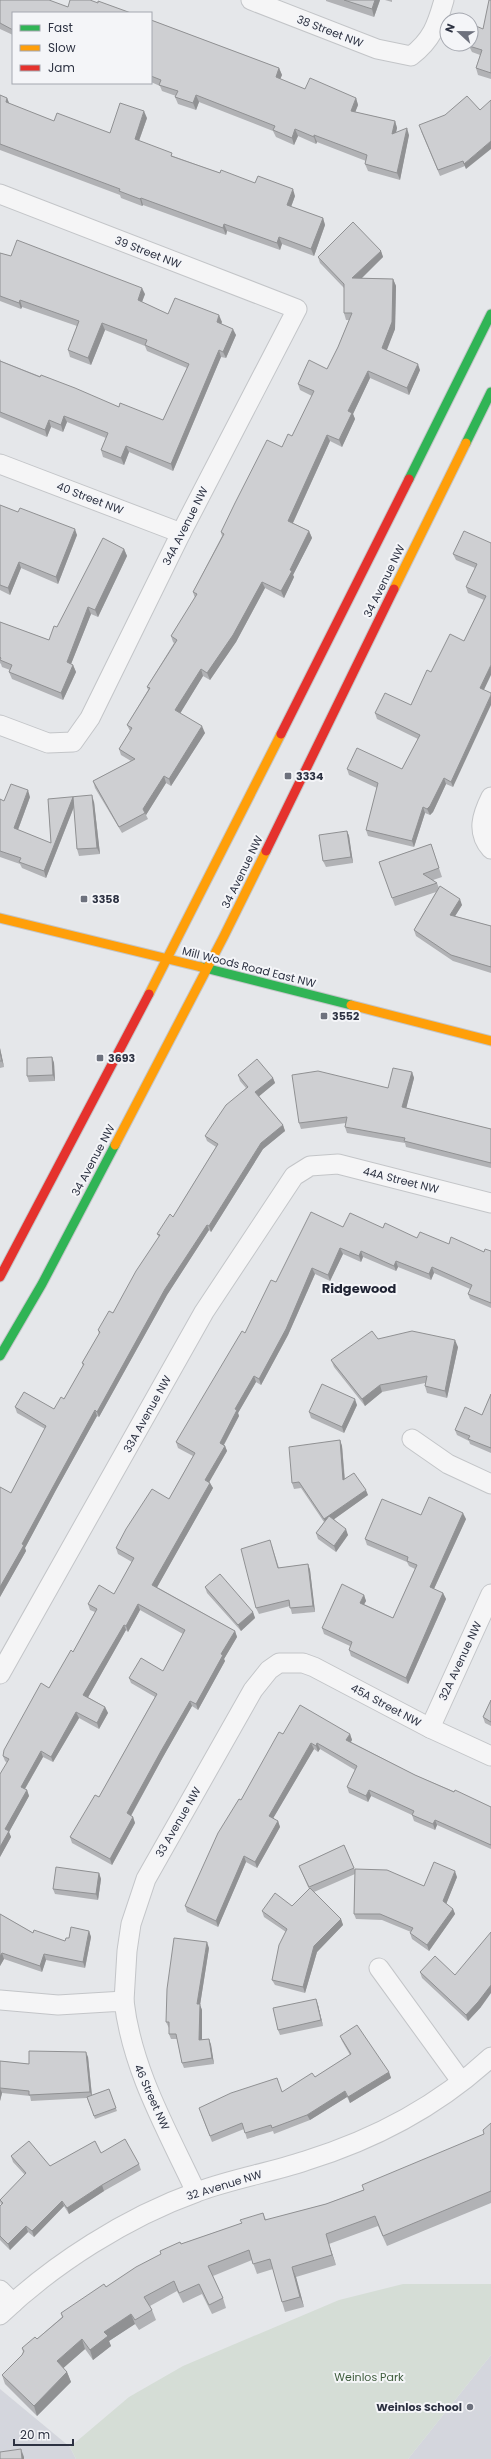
<svg xmlns="http://www.w3.org/2000/svg" width="491" height="2459" viewBox="0 0 491 2459" font-family="Poppins,sans-serif">
<rect width="100%" height="100%" fill="#e5e7ea"/>
<!-- built -->
<g fill="#d4d6dd">
<path d="M 491,2355 L 491,2459 L 408,2459 Z"/>
<path d="M 0,2389 L 70,2447 L 76,2459 L 0,2459 Z"/>
</g>
<!-- green -->
<path fill="#d5ddd6" d="M 403,2284 L 491,2284 L 491,2355 L 408,2459 L 76,2459 L 70,2447 L 129,2397 L 183,2366 L 339,2300 Z"/>
<g fill="none" stroke-linecap="round" stroke-linejoin="round">
<!-- street casing -->
<g stroke="#c3c5c8" stroke-width="21">
<g id="street">
<path d="M 251,0 L 377,49 L 411,56 C 432,40 437,25 444,0"/>
<path d="M 0,194 L 297,309 L 181,533 L 90,718 L 73,742 L 48,743 L 0,725"/>
<path d="M 0,464 L 181,533"/>
<path d="M 491,797 C 482,815 476,832 491,849"/>
<path d="M 412,1439 L 448,1464 L 491,1484"/>
<path d="M 0,1674 L 204,1312 L 294,1176 L 310,1166 L 338,1164 L 491,1203"/>
<path d="M 430,1728 L 491,1594"/>
<path d="M 379,1968 L 461,2081"/>
<path d="M 0,2000 L 58,2005 L 124,2001 C 132,2070 167,2130 196,2192"/>
<path d="M 124,2001 L 127,1951 L 131,1924 L 146,1879 L 253,1690 L 269,1670 L 279,1663 L 303,1663 L 314,1667 L 430,1728 L 491,1756"/>
<path d="M 0,2290 L 13,2303"/>
<path d="M 0,2315 C 53,2264 127,2217 197,2192 C 231,2179 269,2173 305,2161 C 373,2140 438,2106 491,2057"/>
</g>
</g>
<!-- fast casing -->
<g stroke="#c3c5c8" stroke-width="11">
<g id="fast">
<path d="M 466,443 L 491,392"/>
<path d="M 409,479 L 491,314"/>
<path d="M 201,967 L 351,1005"/>
<path d="M 0,1356 L 42,1284 L 115,1145"/>
</g>
</g>
<!-- slow casing -->
<g stroke="#c3c5c8" stroke-width="11">
<g id="slow">
<path d="M 394,589 L 466,443"/>
<path d="M 0,918 L 201,967"/>
<path d="M 149,994 L 281,734"/>
<path d="M 351,1005 L 491,1041"/>
<path d="M 115,1145 L 224,936 L 266,851"/>
</g>
</g>
<!-- jam casing -->
<g stroke="#c3c5c8" stroke-width="11">
<g id="jam">
<path d="M 281,734 L 409,479"/>
<path d="M 266,851 L 394,589"/>
<path d="M 0,1277 L 149,994"/>
</g>
</g>
<!-- street -->
<use href="#street" stroke="#f5f5f6" stroke-width="19"/>
<!-- fast -->
<use href="#fast" stroke="#30b455" stroke-width="9"/>
<!-- slow -->
<use href="#slow" stroke="#ff9f0a" stroke-width="9"/>
<!-- jam -->
<use href="#jam" stroke="#e5322d" stroke-width="9"/>
</g>
<!-- wall -->
<g fill="#b1b2b5">
<path d="M 0,0 L 68,7 L 131,13 L 13,13 L 13,35 L 0,29 Z"/>
<path d="M 326,0 L 380,0 L 374,17 L 326,1 Z"/>
<path d="M 385,0 L 392,0 L 392,2 Z"/>
<path d="M 491,0 L 491,79 L 478,75 L 476,68 L 480,55 L 472,52 L 469,46 L 483,29 Z"/>
<path d="M 151,20 L 279,68 L 282,75 L 280,79 L 305,89 L 356,98 L 358,105 L 355,112 L 395,121 L 397,128 L 396,132 L 409,135 L 400,180 L 368,171 L 365,164 L 366,161 L 317,142 L 316,144 L 298,136 L 294,145 L 276,137 L 273,131 L 199,102 L 196,110 L 178,104 L 175,97 L 176,96 L 162,91 L 160,86 L 151,82 Z"/>
<path d="M 0,95 L 7,98 L 9,104 L 54,121 L 110,133 L 147,118 L 139,141 L 173,156 L 220,173 L 255,183 L 295,196 L 291,207 L 323,218 L 325,225 L 314,256 L 282,244 L 280,250 L 227,231 L 226,235 L 143,205 L 142,206 L 121,198 L 120,195 L 0,150 Z"/>
<path d="M 480,110 L 466,169 L 465,166 L 440,176 L 421,131 Z"/>
<path d="M 381,251 L 383,257 L 361,278 L 393,279 L 396,286 L 395,329 L 386,350 L 420,370 L 409,395 L 370,378 L 353,414 L 355,419 L 342,447 L 330,441 L 293,523 L 309,531 L 312,538 L 293,575 L 294,577 L 284,598 L 265,588 L 236,642 L 210,680 L 203,676 L 180,713 L 205,733 L 171,786 L 166,783 L 146,815 L 148,819 L 122,833 L 95,788 L 93,781 L 131,761 L 121,755 L 119,749 L 130,731 L 127,725 L 148,690 L 147,687 L 174,643 L 173,642 L 171,636 L 195,598 L 193,592 L 222,536 L 221,532 L 282,447 L 292,436 L 312,396 L 300,390 L 298,384 L 327,369 L 338,347 L 349,320 L 346,320 L 344,313 L 344,288 L 320,263 L 318,257 Z"/>
<path d="M 0,253 L 11,256 L 145,294 L 142,302 L 168,314 L 222,322 L 221,323 L 236,335 L 226,358 L 221,357 L 173,471 L 129,452 L 124,465 L 103,457 L 101,450 L 106,438 L 67,422 L 63,432 L 51,427 L 47,437 L 0,417 L 0,359 L 1,361 L 119,407 L 163,420 L 187,368 L 147,351 L 145,346 L 105,330 L 91,365 L 70,357 L 68,350 L 77,326 L 22,307 L 21,309 L 0,301 Z"/>
<path d="M 0,505 L 77,535 L 58,584 L 21,568 L 10,595 L 0,590 Z"/>
<path d="M 491,543 L 484,690 L 453,787 L 446,784 L 433,812 L 430,815 L 425,813 L 414,847 L 368,836 L 366,830 L 377,788 L 349,775 L 347,769 L 402,769 L 418,739 L 377,719 L 375,713 L 411,705 L 431,672 L 464,641 L 484,600 L 468,593 L 466,587 L 475,568 L 456,560 L 453,554 Z"/>
<path d="M 124,549 L 127,556 L 98,617 L 91,614 L 71,664 L 73,665 L 76,672 L 63,700 L 12,679 L 9,672 L 10,670 L 2,667 L 1,664 L 0,663 L 0,622 L 49,640 L 57,627 Z"/>
<path d="M 30,797 L 18,830 L 51,843 L 48,799 L 94,802 L 100,854 L 79,856 L 77,849 L 74,807 L 46,878 L 22,868 L 20,864 L 0,857 L 0,799 L 4,801 Z"/>
<path d="M 347,831 L 349,836 L 353,863 L 326,867 L 323,861 Z"/>
<path d="M 431,844 L 442,877 L 433,880 L 437,883 L 439,888 L 462,905 L 455,916 L 491,926 L 491,973 L 453,961 L 416,936 L 414,930 L 436,892 L 395,906 L 379,862 Z"/>
<path d="M 0,1048 L 4,1067 L 0,1068 Z"/>
<path d="M 52,1057 L 54,1063 L 55,1081 L 29,1082 L 27,1076 Z"/>
<path d="M 412,1072 L 414,1078 L 406,1108 L 491,1129 L 491,1168 L 406,1147 L 405,1143 L 347,1133 L 345,1127 L 346,1123 L 301,1129 L 299,1123 L 388,1088 Z"/>
<path d="M 238,1075 L 273,1078 L 275,1083 L 259,1096 L 283,1125 L 285,1131 L 263,1149 L 211,1232 L 209,1230 L 167,1295 L 99,1417 L 97,1416 L 56,1490 L 25,1548 L 26,1551 L 0,1597 L 0,1487 L 11,1493 L 45,1429 L 17,1413 L 15,1407 L 54,1409 L 64,1399 L 83,1366 L 82,1363 L 99,1334 L 98,1330 L 113,1313 L 159,1237 L 157,1234 L 173,1217 L 216,1147 L 207,1141 L 205,1136 L 246,1088 L 240,1081 Z"/>
<path d="M 343,1227 L 383,1228 L 417,1238 L 484,1252 L 491,1251 L 491,1308 L 470,1299 L 468,1294 L 470,1289 L 434,1273 L 431,1280 L 398,1267 L 396,1271 L 363,1257 L 361,1262 L 343,1254 L 330,1281 L 315,1274 L 288,1335 L 261,1385 L 256,1382 L 238,1413 L 239,1416 L 224,1445 L 225,1446 L 227,1451 L 209,1482 L 213,1488 L 157,1587 L 235,1631 L 237,1637 L 224,1659 L 225,1661 L 198,1710 L 192,1706 L 163,1757 L 131,1816 L 133,1817 L 135,1823 L 112,1865 L 72,1843 L 70,1837 L 99,1797 L 155,1697 L 131,1683 L 129,1678 L 163,1671 L 183,1634 L 140,1610 L 128,1632 L 126,1630 L 88,1697 L 105,1707 L 108,1713 L 99,1729 L 79,1718 L 53,1762 L 43,1757 L 25,1789 L 27,1790 L 29,1796 L 9,1832 L 11,1837 L 0,1857 L 7,1763 L 5,1761 L 3,1756 L 73,1652 L 95,1612 L 90,1610 L 88,1604 L 114,1594 L 132,1562 L 118,1554 L 116,1548 L 169,1499 L 193,1456 L 178,1448 L 176,1442 L 245,1333 L 276,1282 Z"/>
<path d="M 378,1339 L 458,1347 L 447,1398 L 427,1393 L 425,1386 L 425,1383 L 382,1392 L 365,1406 L 334,1367 L 331,1360 Z"/>
<path d="M 491,1394 L 491,1453 L 470,1444 L 469,1441 L 457,1435 L 455,1430 L 482,1415 Z"/>
<path d="M 357,1405 L 344,1433 L 311,1418 L 309,1412 Z"/>
<path d="M 340,1440 L 342,1446 L 345,1479 L 368,1495 L 334,1519 L 348,1535 L 336,1552 L 318,1539 L 316,1533 L 324,1522 L 301,1488 L 294,1489 L 292,1483 Z"/>
<path d="M 421,1515 L 466,1519 L 434,1589 L 443,1593 L 446,1599 L 408,1684 L 351,1656 L 349,1650 L 350,1646 L 324,1634 L 322,1628 L 364,1595 L 366,1601 L 364,1604 L 393,1618 L 415,1569 L 409,1566 L 407,1562 L 367,1545 L 365,1539 Z"/>
<path d="M 272,1546 L 279,1568 L 308,1564 L 310,1570 L 315,1612 L 292,1614 L 290,1606 L 259,1614 L 256,1608 Z"/>
<path d="M 205,1587 L 253,1612 L 255,1618 L 241,1631 L 207,1593 Z"/>
<path d="M 491,1700 L 491,1726 L 485,1723 L 483,1717 Z"/>
<path d="M 283,1734 L 350,1734 L 352,1740 L 351,1742 L 415,1775 L 491,1807 L 491,1849 L 437,1825 L 435,1830 L 414,1821 L 412,1815 L 371,1796 L 368,1802 L 349,1793 L 347,1787 L 355,1770 L 320,1749 L 318,1752 L 314,1749 L 273,1818 L 278,1821 L 280,1827 L 257,1868 L 246,1862 L 218,1927 L 187,1912 L 185,1906 L 241,1800 Z"/>
<path d="M 344,1845 L 355,1870 L 424,1886 L 457,1877 L 446,1904 L 453,1909 L 455,1914 L 429,1951 L 412,1939 L 410,1933 L 411,1932 L 382,1920 L 356,1919 L 354,1914 L 355,1874 L 314,1892 L 341,1919 L 343,1925 L 317,1952 L 305,1993 L 275,1985 L 272,1980 L 286,1932 L 264,1917 L 262,1911 L 292,1906 L 309,1889 L 299,1866 Z"/>
<path d="M 99,1873 L 101,1879 L 98,1900 L 55,1894 L 53,1889 Z"/>
<path d="M 0,1914 L 33,1933 L 65,1941 L 69,1938 L 89,1931 L 91,1937 L 85,1968 L 46,1960 L 42,1972 L 4,1959 L 0,1966 Z"/>
<path d="M 209,1948 L 200,2005 L 202,2010 L 202,2040 L 209,2039 L 211,2045 L 214,2064 L 184,2068 L 182,2063 L 177,2039 L 171,2039 L 169,2034 L 169,2028 L 166,2022 Z"/>
<path d="M 420,1972 L 455,1975 L 481,2007 L 468,2021 L 422,1978 Z"/>
<path d="M 316,1999 L 318,2005 L 323,2026 L 280,2035 L 278,2030 Z"/>
<path d="M 340,2036 L 389,2072 L 391,2078 L 350,2103 L 347,2097 L 310,2120 L 274,2134 L 273,2131 L 247,2139 L 244,2129 L 212,2142 L 201,2114 L 282,2092 L 315,2077 L 350,2055 L 342,2041 Z"/>
<path d="M 88,2057 L 92,2095 L 109,2089 L 117,2111 L 95,2119 L 87,2098 L 31,2101 L 30,2096 L 2,2093 L 0,2101 L 0,2061 L 29,2064 Z"/>
<path d="M 491,2123 L 491,2203 L 387,2246 L 378,2226 L 329,2244 L 336,2265 L 296,2277 L 304,2307 L 285,2312 L 282,2302 L 273,2269 L 257,2274 L 252,2260 L 213,2276 L 223,2298 L 226,2308 L 212,2314 L 202,2294 L 183,2303 L 177,2291 L 150,2306 L 152,2310 L 156,2320 L 139,2330 L 135,2324 L 109,2341 L 111,2346 L 93,2360 L 85,2349 L 63,2368 L 67,2372 L 71,2382 L 37,2416 L 5,2384 L 2,2375 L 22,2355 L 23,2352 L 22,2348 L 37,2339 L 62,2317 L 61,2313 L 181,2244 L 242,2223 L 263,2213 L 266,2220 L 326,2204 L 363,2190 L 484,2134 Z"/>
<path d="M 101,2153 L 139,2164 L 141,2170 L 104,2191 L 69,2214 L 64,2206 L 34,2237 L 28,2232 L 10,2250 L 0,2240 L 0,2206 L 1,2205 L 0,2201 L 25,2175 L 13,2162 L 11,2156 L 50,2166 Z"/>
</g>
<!-- shaded-wall -->
<g fill="#909193">
<path d="M 375,0 L 380,0 L 374,17 L 372,9 Z"/>
<path d="M 279,68 L 282,75 L 278,84 L 276,77 Z"/>
<path d="M 196,95 L 199,102 L 196,110 L 193,103 Z"/>
<path d="M 7,98 L 10,105 L 6,102 Z"/>
<path d="M 356,98 L 358,105 L 353,118 L 351,111 Z"/>
<path d="M 144,111 L 147,118 L 137,146 L 135,139 Z"/>
<path d="M 395,121 L 397,128 L 394,141 L 392,134 Z"/>
<path d="M 407,128 L 409,135 L 400,180 L 397,173 Z"/>
<path d="M 295,129 L 298,136 L 294,145 L 292,138 Z"/>
<path d="M 314,135 L 317,142 L 316,144 L 314,137 Z"/>
<path d="M 491,141 L 491,149 L 466,169 L 464,164 Z"/>
<path d="M 293,189 L 295,196 L 289,212 L 287,205 Z"/>
<path d="M 141,198 L 143,205 L 142,206 L 140,199 Z"/>
<path d="M 323,218 L 325,225 L 314,256 L 311,249 Z"/>
<path d="M 224,224 L 227,231 L 226,235 L 223,228 Z"/>
<path d="M 279,237 L 282,244 L 280,250 L 277,243 Z"/>
<path d="M 381,251 L 383,257 L 355,285 L 352,278 Z"/>
<path d="M 393,279 L 396,286 L 395,329 L 385,355 L 382,348 Z"/>
<path d="M 142,288 L 145,294 L 140,307 L 138,300 Z"/>
<path d="M 20,300 L 22,307 L 21,309 L 19,303 Z"/>
<path d="M 219,315 L 222,322 L 219,328 L 217,322 Z"/>
<path d="M 102,323 L 105,330 L 91,365 L 88,358 Z"/>
<path d="M 233,329 L 236,335 L 226,358 L 223,352 Z"/>
<path d="M 219,350 L 221,357 L 173,471 L 171,464 Z"/>
<path d="M 418,364 L 420,370 L 409,395 L 407,388 Z"/>
<path d="M 368,371 L 370,378 L 353,414 L 355,419 L 342,447 L 339,440 L 348,411 Z"/>
<path d="M 64,416 L 67,422 L 63,432 L 61,425 Z"/>
<path d="M 49,420 L 51,427 L 47,437 L 45,430 Z"/>
<path d="M 327,435 L 330,441 L 291,527 L 288,521 Z"/>
<path d="M 126,446 L 129,452 L 124,465 L 121,458 Z"/>
<path d="M 75,529 L 77,535 L 58,584 L 56,577 Z"/>
<path d="M 309,531 L 312,538 L 293,575 L 294,577 L 284,598 L 281,591 L 290,570 Z"/>
<path d="M 124,549 L 127,556 L 98,617 L 95,610 Z"/>
<path d="M 19,562 L 21,568 L 10,595 L 8,588 Z"/>
<path d="M 262,582 L 265,588 L 236,642 L 210,680 L 207,673 Z"/>
<path d="M 88,607 L 91,614 L 69,669 L 67,662 Z"/>
<path d="M 73,665 L 76,672 L 63,700 L 61,693 Z"/>
<path d="M 491,665 L 491,675 L 482,694 L 480,688 Z"/>
<path d="M 201,669 L 203,676 L 178,717 L 175,710 Z"/>
<path d="M 491,695 L 491,705 L 453,787 L 451,782 Z"/>
<path d="M 202,726 L 205,733 L 171,786 L 169,779 Z"/>
<path d="M 164,776 L 166,783 L 146,815 L 143,809 Z"/>
<path d="M 444,778 L 446,784 L 433,812 L 430,815 L 427,809 Z"/>
<path d="M 28,790 L 30,797 L 16,835 L 14,828 Z"/>
<path d="M 92,795 L 94,802 L 100,854 L 97,848 Z"/>
<path d="M 73,797 L 75,804 L 46,878 L 44,871 Z"/>
<path d="M 423,807 L 425,813 L 414,847 L 412,841 Z"/>
<path d="M 347,831 L 349,836 L 353,863 L 351,857 Z"/>
<path d="M 460,899 L 462,905 L 452,921 L 450,915 Z"/>
<path d="M 0,1048 L 4,1067 L 2,1061 L 0,1052 Z"/>
<path d="M 52,1057 L 54,1063 L 55,1081 L 53,1075 Z"/>
<path d="M 412,1072 L 414,1078 L 405,1113 L 402,1107 Z"/>
<path d="M 273,1078 L 275,1083 L 257,1098 L 255,1092 Z"/>
<path d="M 283,1125 L 285,1131 L 263,1149 L 211,1232 L 209,1226 L 261,1143 Z"/>
<path d="M 207,1225 L 209,1230 L 167,1295 L 99,1417 L 97,1412 L 165,1289 Z"/>
<path d="M 340,1248 L 343,1254 L 330,1281 L 328,1275 Z"/>
<path d="M 361,1251 L 363,1257 L 361,1262 L 359,1256 Z"/>
<path d="M 396,1261 L 398,1267 L 396,1271 L 394,1266 Z"/>
<path d="M 432,1267 L 434,1273 L 431,1280 L 429,1274 Z"/>
<path d="M 312,1268 L 315,1274 L 288,1335 L 261,1385 L 259,1379 Z"/>
<path d="M 455,1340 L 458,1347 L 447,1398 L 445,1391 Z"/>
<path d="M 254,1376 L 256,1382 L 238,1413 L 239,1416 L 222,1448 L 220,1443 L 235,1409 Z"/>
<path d="M 380,1385 L 382,1392 L 365,1406 L 362,1399 Z"/>
<path d="M 355,1399 L 357,1405 L 344,1433 L 342,1427 Z"/>
<path d="M 95,1410 L 97,1416 L 56,1490 L 25,1548 L 26,1551 L 0,1597 L 0,1587 L 22,1544 L 54,1485 Z"/>
<path d="M 340,1440 L 342,1446 L 345,1486 L 343,1480 Z"/>
<path d="M 225,1446 L 227,1451 L 207,1486 L 205,1480 Z"/>
<path d="M 210,1483 L 213,1488 L 155,1591 L 152,1585 Z"/>
<path d="M 366,1490 L 368,1495 L 326,1525 L 324,1519 Z"/>
<path d="M 463,1513 L 466,1519 L 432,1593 L 430,1587 Z"/>
<path d="M 346,1529 L 348,1535 L 336,1552 L 334,1546 Z"/>
<path d="M 308,1564 L 310,1570 L 315,1612 L 313,1606 Z"/>
<path d="M 443,1593 L 446,1599 L 408,1684 L 406,1678 Z"/>
<path d="M 364,1595 L 366,1601 L 362,1608 L 360,1603 Z"/>
<path d="M 138,1604 L 140,1610 L 128,1632 L 126,1626 Z"/>
<path d="M 253,1612 L 255,1618 L 241,1631 L 238,1625 Z"/>
<path d="M 124,1625 L 126,1630 L 86,1701 L 83,1695 Z"/>
<path d="M 235,1631 L 237,1637 L 224,1659 L 225,1661 L 198,1710 L 196,1704 L 221,1654 Z"/>
<path d="M 190,1701 L 192,1706 L 163,1757 L 129,1819 L 127,1813 L 161,1751 Z"/>
<path d="M 105,1707 L 108,1713 L 99,1729 L 97,1723 Z"/>
<path d="M 76,1712 L 79,1718 L 53,1762 L 51,1757 Z"/>
<path d="M 350,1734 L 352,1740 L 348,1745 L 346,1740 Z"/>
<path d="M 311,1743 L 314,1749 L 271,1822 L 269,1816 Z"/>
<path d="M 317,1743 L 320,1749 L 318,1752 L 316,1746 Z"/>
<path d="M 41,1751 L 43,1757 L 23,1792 L 21,1787 Z"/>
<path d="M 27,1790 L 29,1796 L 9,1832 L 11,1837 L 0,1857 L 0,1847 L 5,1829 Z"/>
<path d="M 369,1790 L 371,1796 L 368,1802 L 366,1796 Z"/>
<path d="M 133,1817 L 135,1823 L 112,1865 L 110,1859 Z"/>
<path d="M 435,1820 L 437,1825 L 435,1830 L 433,1824 Z"/>
<path d="M 278,1821 L 280,1827 L 257,1868 L 255,1862 Z"/>
<path d="M 244,1856 L 246,1862 L 218,1927 L 216,1921 Z"/>
<path d="M 455,1871 L 457,1877 L 445,1907 L 443,1901 Z"/>
<path d="M 99,1873 L 101,1879 L 98,1900 L 96,1894 Z"/>
<path d="M 453,1909 L 455,1914 L 429,1951 L 427,1945 Z"/>
<path d="M 341,1919 L 343,1925 L 317,1952 L 305,1993 L 303,1987 L 314,1946 Z"/>
<path d="M 89,1931 L 91,1937 L 85,1968 L 83,1962 Z"/>
<path d="M 207,1942 L 209,1948 L 200,2005 L 202,2010 L 202,2046 L 199,2040 L 197,2004 Z"/>
<path d="M 2,1953 L 4,1959 L 0,1966 L 0,1956 Z"/>
<path d="M 44,1954 L 46,1960 L 42,1972 L 40,1966 Z"/>
<path d="M 491,1985 L 491,1993 L 481,2007 L 468,2021 L 466,2015 Z"/>
<path d="M 316,1999 L 318,2005 L 323,2026 L 321,2020 Z"/>
<path d="M 209,2039 L 211,2045 L 214,2064 L 212,2058 Z"/>
<path d="M 86,2052 L 88,2057 L 92,2097 L 90,2092 Z"/>
<path d="M 389,2072 L 391,2078 L 350,2103 L 348,2097 Z"/>
<path d="M 0,2088 L 2,2093 L 0,2101 Z"/>
<path d="M 345,2091 L 347,2097 L 310,2120 L 307,2115 Z"/>
<path d="M 102,2185 L 104,2191 L 69,2214 L 67,2208 Z"/>
<path d="M 62,2201 L 64,2206 L 34,2237 L 32,2231 Z"/>
<path d="M 26,2226 L 28,2232 L 10,2250 L 8,2244 Z"/>
<path d="M 326,2234 L 329,2244 L 336,2265 L 332,2255 Z"/>
<path d="M 292,2267 L 296,2277 L 304,2307 L 300,2297 Z"/>
<path d="M 131,2314 L 135,2324 L 109,2341 L 111,2346 L 93,2360 L 90,2350 L 104,2332 Z"/>
<path d="M 82,2339 L 85,2349 L 60,2371 L 57,2361 Z"/>
<path d="M 67,2372 L 71,2382 L 37,2416 L 34,2406 Z"/>
<path d="M 21,2449 L 24,2457 L 24,2459 L 22,2459 Z"/>
</g>
<!-- building -->
<g fill="#cecfd2" stroke="#909193">
<path d="M 0,0 L 49,0 L 68,7 L 70,0 L 90,0 L 98,3 L 98,1 L 131,13 L 13,13 L 13,30 L 0,23 Z"/>
<path d="M 344,0 L 375,0 L 372,9 Z"/>
<path d="M 489,0 L 491,0 L 491,73 L 476,68 L 482,50 L 469,46 L 470,44 L 471,44 L 471,40 L 476,26 L 483,29 Z"/>
<path d="M 151,20 L 279,68 L 276,77 L 305,89 L 310,78 L 356,98 L 351,111 L 395,121 L 392,134 L 407,128 L 397,173 L 365,164 L 367,155 L 314,135 L 314,137 L 295,129 L 292,138 L 273,130 L 275,126 L 196,95 L 193,103 L 175,97 L 178,91 L 159,85 L 161,80 L 151,76 Z"/>
<path d="M 0,95 L 7,98 L 6,102 L 54,121 L 57,113 L 110,133 L 120,103 L 144,111 L 135,139 L 172,153 L 171,156 L 220,173 L 221,170 L 255,183 L 258,176 L 293,189 L 287,205 L 323,218 L 311,249 L 279,237 L 277,243 L 224,224 L 223,228 L 141,198 L 140,199 L 119,191 L 120,189 L 0,144 Z"/>
<path d="M 467,96 L 480,110 L 491,100 L 491,141 L 464,164 L 463,161 L 438,170 L 419,125 L 445,115 Z"/>
<path d="M 353,222 L 381,251 L 352,278 L 393,279 L 392,322 L 382,348 L 418,364 L 407,388 L 368,371 L 348,411 L 352,413 L 339,440 L 327,435 L 288,521 L 309,531 L 290,570 L 292,571 L 281,591 L 262,582 L 233,635 L 207,673 L 201,669 L 175,710 L 202,726 L 169,779 L 164,776 L 143,809 L 145,813 L 119,827 L 93,781 L 135,759 L 119,749 L 132,728 L 127,725 L 150,688 L 147,687 L 177,640 L 171,636 L 197,594 L 193,592 L 224,534 L 221,532 L 235,503 L 267,440 L 282,447 L 288,434 L 292,436 L 314,391 L 298,384 L 309,360 L 327,369 L 338,347 L 352,313 L 344,313 L 344,284 L 318,257 Z"/>
<path d="M 17,240 L 142,288 L 138,300 L 168,314 L 175,298 L 219,315 L 217,322 L 233,329 L 223,352 L 219,350 L 171,464 L 126,446 L 121,458 L 101,450 L 108,433 L 64,416 L 61,425 L 49,420 L 45,430 L 0,412 L 0,361 L 40,377 L 41,375 L 75,388 L 119,407 L 120,403 L 163,420 L 189,364 L 145,345 L 147,340 L 102,323 L 88,358 L 68,350 L 79,321 L 20,300 L 19,303 L 0,296 L 0,253 L 11,256 Z"/>
<path d="M 0,505 L 18,512 L 20,508 L 75,529 L 56,577 L 19,562 L 8,588 L 0,585 Z"/>
<path d="M 464,531 L 491,543 L 491,665 L 480,688 L 491,693 L 491,695 L 451,782 L 444,778 L 430,806 L 427,809 L 423,807 L 412,841 L 366,830 L 378,783 L 347,769 L 357,748 L 402,769 L 420,735 L 375,713 L 385,693 L 411,705 L 427,670 L 431,672 L 450,634 L 464,641 L 486,596 L 466,587 L 477,564 L 453,554 Z"/>
<path d="M 103,538 L 124,549 L 95,610 L 88,607 L 67,662 L 73,665 L 61,693 L 9,672 L 12,665 L 0,660 L 1,658 L 0,657 L 0,622 L 49,640 L 54,626 L 57,627 Z"/>
<path d="M 11,784 L 28,790 L 14,828 L 51,843 L 48,799 L 92,795 L 97,848 L 77,849 L 73,797 L 44,871 L 19,862 L 21,858 L 0,851 L 0,799 L 4,801 Z"/>
<path d="M 347,831 L 351,857 L 323,861 L 319,835 Z"/>
<path d="M 431,844 L 439,868 L 423,874 L 437,883 L 392,898 L 379,862 Z"/>
<path d="M 440,886 L 460,899 L 450,915 L 491,926 L 491,967 L 451,955 L 414,930 Z"/>
<path d="M 0,1052 L 2,1061 L 0,1061 Z"/>
<path d="M 52,1057 L 53,1075 L 27,1076 L 27,1058 Z"/>
<path d="M 257,1059 L 273,1078 L 255,1092 L 283,1125 L 261,1143 L 209,1226 L 207,1225 L 165,1289 L 97,1412 L 95,1410 L 54,1485 L 22,1544 L 24,1545 L 0,1587 L 0,1487 L 11,1493 L 46,1426 L 15,1407 L 24,1392 L 54,1409 L 61,1397 L 64,1399 L 84,1364 L 82,1363 L 100,1332 L 98,1330 L 109,1311 L 113,1313 L 136,1271 L 160,1235 L 157,1234 L 170,1214 L 173,1217 L 218,1144 L 205,1136 L 226,1105 L 248,1087 L 238,1075 Z"/>
<path d="M 393,1068 L 412,1072 L 402,1107 L 491,1129 L 491,1163 L 404,1141 L 405,1138 L 345,1127 L 347,1117 L 299,1123 L 292,1075 L 318,1071 L 388,1088 Z"/>
<path d="M 311,1212 L 343,1227 L 350,1213 L 383,1228 L 385,1223 L 417,1238 L 420,1232 L 449,1244 L 451,1237 L 484,1252 L 485,1249 L 491,1251 L 491,1303 L 468,1294 L 472,1285 L 432,1267 L 429,1274 L 396,1261 L 394,1266 L 361,1251 L 359,1256 L 340,1248 L 328,1275 L 312,1268 L 286,1329 L 259,1379 L 254,1376 L 235,1409 L 237,1410 L 220,1443 L 225,1446 L 205,1480 L 210,1483 L 152,1585 L 235,1631 L 221,1654 L 223,1655 L 196,1704 L 190,1701 L 161,1751 L 127,1813 L 133,1817 L 110,1859 L 70,1837 L 95,1795 L 99,1797 L 157,1694 L 129,1678 L 141,1658 L 163,1671 L 185,1630 L 138,1604 L 126,1626 L 124,1625 L 83,1695 L 105,1707 L 97,1723 L 76,1712 L 51,1757 L 41,1751 L 21,1787 L 27,1790 L 5,1829 L 9,1831 L 0,1847 L 0,1774 L 9,1759 L 3,1756 L 4,1750 L 41,1683 L 49,1688 L 71,1650 L 73,1652 L 97,1609 L 88,1604 L 99,1585 L 114,1594 L 134,1558 L 116,1548 L 126,1529 L 152,1489 L 169,1499 L 195,1453 L 176,1442 L 242,1331 L 245,1333 L 271,1280 L 276,1282 Z"/>
<path d="M 372,1331 L 378,1339 L 412,1331 L 455,1340 L 445,1391 L 425,1386 L 427,1376 L 380,1385 L 362,1399 L 331,1360 Z"/>
<path d="M 322,1384 L 355,1399 L 342,1427 L 309,1412 Z"/>
<path d="M 491,1394 L 491,1448 L 468,1439 L 470,1436 L 455,1430 L 465,1407 L 482,1415 Z"/>
<path d="M 340,1440 L 343,1480 L 354,1473 L 366,1490 L 324,1519 L 299,1482 L 292,1483 L 289,1447 Z"/>
<path d="M 429,1497 L 463,1513 L 430,1587 L 443,1593 L 406,1678 L 349,1650 L 352,1642 L 322,1628 L 342,1584 L 364,1595 L 360,1603 L 393,1618 L 417,1565 L 407,1561 L 408,1557 L 365,1539 L 382,1499 L 421,1515 Z"/>
<path d="M 329,1516 L 346,1529 L 334,1546 L 316,1533 Z"/>
<path d="M 270,1540 L 278,1568 L 308,1564 L 313,1606 L 290,1608 L 289,1600 L 256,1608 L 241,1549 Z"/>
<path d="M 220,1574 L 253,1612 L 238,1625 L 205,1587 Z"/>
<path d="M 491,1700 L 491,1722 L 483,1717 Z"/>
<path d="M 300,1705 L 350,1734 L 346,1740 L 415,1775 L 454,1792 L 455,1790 L 491,1807 L 491,1845 L 435,1820 L 433,1824 L 412,1815 L 414,1811 L 369,1790 L 366,1796 L 347,1787 L 357,1766 L 317,1743 L 316,1746 L 311,1743 L 269,1816 L 278,1821 L 255,1862 L 244,1856 L 216,1921 L 185,1906 L 218,1833 L 239,1799 L 241,1800 L 279,1732 L 283,1734 Z"/>
<path d="M 344,1845 L 354,1868 L 309,1887 L 299,1866 Z"/>
<path d="M 434,1862 L 455,1871 L 443,1901 L 453,1909 L 427,1945 L 410,1933 L 413,1928 L 380,1914 L 354,1914 L 355,1869 L 387,1870 L 424,1886 Z"/>
<path d="M 56,1867 L 99,1873 L 96,1894 L 53,1889 Z"/>
<path d="M 310,1888 L 341,1919 L 314,1946 L 303,1987 L 272,1980 L 279,1945 L 287,1929 L 262,1911 L 275,1893 L 292,1906 Z"/>
<path d="M 0,1914 L 33,1933 L 34,1930 L 65,1941 L 66,1938 L 69,1938 L 71,1927 L 89,1931 L 83,1962 L 44,1954 L 40,1966 L 2,1953 L 0,1956 Z"/>
<path d="M 491,1932 L 491,1985 L 478,2002 L 466,2015 L 420,1972 L 435,1956 L 455,1975 Z"/>
<path d="M 174,1938 L 207,1942 L 197,2004 L 200,2004 L 199,2040 L 209,2039 L 212,2058 L 182,2063 L 176,2034 L 169,2034 L 169,2022 L 166,2022 L 167,1989 Z"/>
<path d="M 316,1999 L 321,2020 L 278,2030 L 273,2008 Z"/>
<path d="M 357,2025 L 389,2072 L 348,2097 L 345,2091 L 307,2115 L 272,2128 L 271,2125 L 245,2133 L 242,2123 L 210,2136 L 199,2108 L 231,2093 L 277,2078 L 282,2092 L 312,2073 L 315,2077 L 351,2054 L 340,2036 Z"/>
<path d="M 29,2051 L 86,2052 L 90,2092 L 29,2095 L 29,2091 L 0,2088 L 0,2061 L 29,2064 Z"/>
<path d="M 109,2089 L 116,2108 L 94,2116 L 87,2097 Z"/>
<path d="M 491,2123 L 491,2191 L 383,2236 L 375,2216 L 326,2234 L 332,2255 L 292,2267 L 300,2297 L 282,2302 L 270,2259 L 253,2264 L 249,2250 L 208,2266 L 223,2298 L 209,2305 L 199,2284 L 179,2293 L 174,2281 L 144,2297 L 152,2310 L 135,2320 L 131,2314 L 104,2332 L 108,2336 L 90,2350 L 82,2339 L 57,2361 L 67,2372 L 34,2406 L 2,2375 L 22,2355 L 24,2351 L 22,2348 L 35,2337 L 37,2339 L 63,2317 L 61,2313 L 104,2284 L 106,2287 L 136,2267 L 161,2254 L 160,2251 L 180,2242 L 181,2244 L 242,2223 L 240,2220 L 263,2213 L 265,2220 L 326,2204 L 364,2190 L 362,2185 L 484,2134 L 483,2130 Z"/>
<path d="M 125,2139 L 139,2164 L 102,2185 L 67,2208 L 62,2201 L 32,2231 L 26,2226 L 8,2244 L 0,2236 L 0,2206 L 3,2203 L 0,2200 L 26,2173 L 11,2156 L 29,2141 L 50,2166 L 95,2141 L 101,2153 Z"/>
<path d="M 21,2449 L 22,2459 L 0,2459 L 0,2452 Z"/>
</g>
<!-- markers -->
<g fill="#6d717d" stroke="#f4f5f8" stroke-width="1.5">
<rect x="284" y="772" width="8" height="8" rx="2"/>
<rect x="80" y="895" width="8" height="8" rx="2"/>
<rect x="320" y="1012" width="8" height="8" rx="2"/>
<rect x="96" y="1054" width="8" height="8" rx="2"/>
<circle cx="470" cy="2407" r="4"/>
</g>
<g text-anchor="middle" stroke-width="4" stroke-linejoin="round" paint-order="stroke">
<!-- street labels -->
<g font-size="11" fill="#2d3242" stroke="#f4f5f8">
<text transform="translate(330 31) rotate(21)" y="4">38 Street NW</text>
<text transform="translate(148 252) rotate(21)" y="4">39 Street NW</text>
<text transform="translate(90 498) rotate(21)" y="4">40 Street NW</text>
<text transform="translate(185 526) rotate(-63)" y="4">34A Avenue NW</text>
<text transform="translate(384 581) rotate(-64)" y="4">34 Avenue NW</text>
<text transform="translate(242 872) rotate(-64)" y="4">34 Avenue NW</text>
<text transform="translate(249 967) rotate(14)" y="4">Mill Woods Road East NW</text>
<text transform="translate(93 1160) rotate(-62)" y="4">34 Avenue NW</text>
<text transform="translate(401 1180) rotate(14)" y="4">44A Street NW</text>
<text transform="translate(147 1414) rotate(-61)" y="4">33A Avenue NW</text>
<text transform="translate(460 1661) rotate(-65)" y="4">32A Avenue NW</text>
<text transform="translate(386 1705) rotate(28)" y="4">45A Street NW</text>
<text transform="translate(178 1822) rotate(-60)" y="4">33 Avenue NW</text>
<text transform="translate(152 2097) rotate(66)" y="4">46 Street NW</text>
<text transform="translate(224 2185) rotate(-17)" y="4">32 Avenue NW</text>
</g>
<!-- poi labels -->
<g font-size="11" font-weight="bold" fill="#2d3242" stroke="#f4f5f8" text-anchor="start">
<text x="296" y="780">3334</text>
<text x="92" y="903">3358</text>
<text x="332" y="1020">3552</text>
<text x="108" y="1062">3693</text>
<text x="462" y="2411" text-anchor="end">Weinlos School</text>
</g>
<!-- park labels -->
<g font-size="11" fill="#3e5c3c" stroke="#f4f5f8">
<text x="369" y="2381">Weinlos Park</text>
</g>
<!-- quarter labels -->
<g font-size="13" font-weight="bold" fill="#1f2333" stroke="#f4f5f8">
<text x="359" y="1293">Ridgewood</text>
</g>
</g>
<!-- legend -->
<rect x="12" y="12" width="140" height="72" fill="#f4f5f8" stroke="#a4a7af"/>
<rect x="20" y="25" width="20" height="6" fill="#30b455" stroke="#a4a7af"/>
<text x="48" y="32" font-size="12" fill="#2d3242">Fast</text>
<rect x="20" y="45" width="20" height="6" fill="#ff9f0a" stroke="#a4a7af"/>
<text x="48" y="52" font-size="12" fill="#2d3242">Slow</text>
<rect x="20" y="65" width="20" height="6" fill="#e5322d" stroke="#a4a7af"/>
<text x="48" y="72" font-size="12" fill="#2d3242">Jam</text>
<!-- north arrow -->
<g transform="translate(459 32) rotate(292)"><circle r="19" fill="#f4f5f8" stroke="#a4a7af"/>
<path d="M0-3L7 15L0 10L-7 15Z" fill="#6d717d"/>
<text y="-6" font-size="11" font-weight="bold" text-anchor="middle" fill="#2d3242">N</text>
</g>
<!-- scale -->
<path d="M14 2439v6h59v-6" fill="none" stroke="#2d3242" stroke-width="2"/>
<text x="20" y="2439" font-size="12" fill="#2d3242" stroke="#f4f5f8" stroke-width="3" paint-order="stroke">20 m</text>
</svg>
